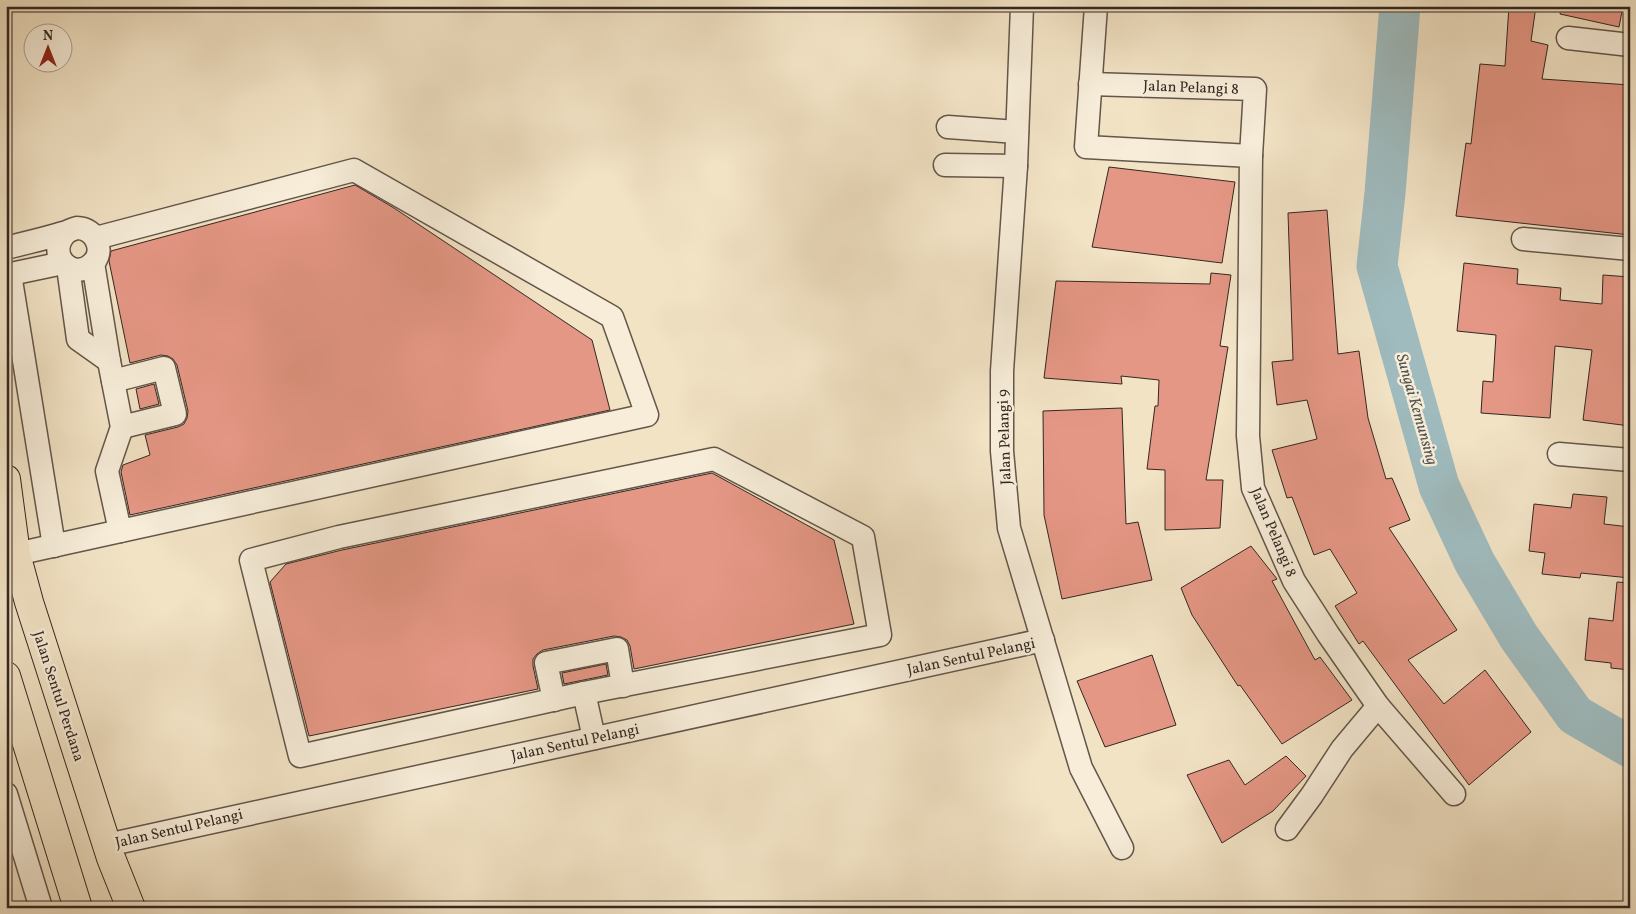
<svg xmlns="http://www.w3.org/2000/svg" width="1636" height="914" viewBox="0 0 1636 914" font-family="Vollkorn,serif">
<rect width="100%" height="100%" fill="#f2e3c5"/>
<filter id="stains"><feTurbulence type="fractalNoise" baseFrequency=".004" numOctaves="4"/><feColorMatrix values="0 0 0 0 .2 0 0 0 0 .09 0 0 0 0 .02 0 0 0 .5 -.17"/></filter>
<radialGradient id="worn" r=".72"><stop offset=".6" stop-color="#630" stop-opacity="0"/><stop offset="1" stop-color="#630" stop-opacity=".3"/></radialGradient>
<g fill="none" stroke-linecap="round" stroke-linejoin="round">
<!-- river -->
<path stroke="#9fbbbe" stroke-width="41" d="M 1400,6 L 1385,193 L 1377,266 L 1439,486 L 1475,563 L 1519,637 L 1575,715 L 1630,747"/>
</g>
<!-- building -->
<g fill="#e59785" stroke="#332721">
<path d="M 1509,6 L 1536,6 L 1531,41 L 1548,45 L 1542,79 L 1630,85 L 1630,235 L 1456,216 L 1466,143 L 1471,144 L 1480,64 L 1505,66 Z"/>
<path d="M 1561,6 L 1623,6 L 1619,27 L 1560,14 Z"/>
<path d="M 1109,167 L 1235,182 L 1222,263 L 1092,247 Z"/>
<path d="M 355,185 L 394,208 L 592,340 L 610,410 L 130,515 L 121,472 L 123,465 L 150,455 L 145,435 L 178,427 L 184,424 L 187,418 L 188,411 L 177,365 L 173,359 L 168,356 L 161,355 L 130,363 L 109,261 L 111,251 Z"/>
<path d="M 1327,210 L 1338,354 L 1359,351 L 1368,418 L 1386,479 L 1392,478 L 1410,520 L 1389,528 L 1457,630 L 1408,660 L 1444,704 L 1485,670 L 1531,732 L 1469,785 L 1363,641 L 1359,644 L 1335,606 L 1357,593 L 1330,549 L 1314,555 L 1292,497 L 1287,498 L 1272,450 L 1317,439 L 1307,400 L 1277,405 L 1272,362 L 1293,360 L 1288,213 Z"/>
<path d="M 1464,263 L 1518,269 L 1517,284 L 1561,288 L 1560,300 L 1602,304 L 1603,275 L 1630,277 L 1630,426 L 1583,420 L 1592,350 L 1555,346 L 1550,418 L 1481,413 L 1483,381 L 1493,382 L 1496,335 L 1457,331 Z"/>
<path d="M 1211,273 L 1231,275 L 1220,346 L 1228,347 L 1206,480 L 1223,480 L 1220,528 L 1165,530 L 1165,470 L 1147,469 L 1155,406 L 1158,406 L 1159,380 L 1121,376 L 1122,384 L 1044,378 L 1056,281 L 1210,284 Z"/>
<path d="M 154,384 L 159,404 L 140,409 L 136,389 Z"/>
<path d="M 1122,408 L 1126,524 L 1138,522 L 1152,580 L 1062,599 L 1044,515 L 1043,411 Z"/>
<path d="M 712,473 L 834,540 L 854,624 L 634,669 L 630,646 L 627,640 L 621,637 L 614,636 L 543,650 L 537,654 L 533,659 L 533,666 L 538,689 L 309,736 L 270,582 L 286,564 L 342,550 Z"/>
<path d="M 1573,494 L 1607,497 L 1604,524 L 1630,527 L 1630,578 L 1581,573 L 1580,578 L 1542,574 L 1545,553 L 1529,551 L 1534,504 L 1571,508 Z"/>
<path d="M 1251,546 L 1277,579 L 1272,581 L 1315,660 L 1320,657 L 1352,700 L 1282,744 L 1240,685 L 1238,686 L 1192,615 L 1181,588 Z"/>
<path d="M 1617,582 L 1630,583 L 1630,670 L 1611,668 L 1611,663 L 1585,660 L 1589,618 L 1613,621 Z"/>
<path d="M 1152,655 L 1176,725 L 1105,747 L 1077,681 Z"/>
<path d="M 606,664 L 608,675 L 564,684 L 562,673 Z"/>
<path d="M 1286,756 L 1306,776 L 1273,811 L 1222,843 L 1187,775 L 1229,760 L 1245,785 Z"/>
</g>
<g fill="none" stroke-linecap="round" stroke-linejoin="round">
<!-- minor casing -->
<g stroke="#63564a" stroke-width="25">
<g id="minor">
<path d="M 1022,6 L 1016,166 L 1002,371 L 1002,451 L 1009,528 L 1081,768 L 1122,848"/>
<path d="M 1096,6 L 1086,147 L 1251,156"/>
<path d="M 1568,38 L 1630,45"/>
<path d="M 1090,84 L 1255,89 L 1251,156 L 1248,436 L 1253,488 L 1294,581 L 1328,634 L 1378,706 L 1454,794"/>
<path d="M 948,127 L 1017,132"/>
<path d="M 945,165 L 1016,166"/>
<path d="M 1523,239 L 1630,249"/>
<path d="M 6,248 C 25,243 44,239 63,233 C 68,232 72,229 77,228 C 96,228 106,252 92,264 C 72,282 45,254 66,233"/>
<path d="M 93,263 L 109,361 L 122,427 L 107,471 L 120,531"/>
<path d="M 68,267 L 78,339 L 109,361"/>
<path d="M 10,274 L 54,546"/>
<path d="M 6,275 L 63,263"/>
<path d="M 113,381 L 164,368 L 175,414 L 122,427"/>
<path d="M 1559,454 L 1630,460"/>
<path d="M 714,459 L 863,537 L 880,635 L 584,693 L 300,756 L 251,560 L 339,537 Z"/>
<path d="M 16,554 L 647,415 L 612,317 L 354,170 L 96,238"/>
<path d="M 584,693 L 594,738"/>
<path d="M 554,700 L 546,663 L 617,649 L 623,686"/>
<path d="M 6,794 L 41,908"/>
<path d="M 1287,829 L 1312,795 L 1342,749 L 1378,706"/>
<path d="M 107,845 L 1043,640"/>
</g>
</g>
<!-- major casing -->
<g stroke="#332721" stroke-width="30">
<g id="major">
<path d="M 6,479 L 16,554 L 29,602 L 111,858 L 131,908"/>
<path d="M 6,676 L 78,908"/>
</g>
</g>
<!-- minor -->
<use href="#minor" stroke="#f7edd9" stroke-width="22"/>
<!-- major -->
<use href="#major" stroke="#f2e3c5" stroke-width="28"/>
</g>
<g text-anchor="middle" stroke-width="5" stroke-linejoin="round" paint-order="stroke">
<!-- street labels -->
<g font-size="15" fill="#332721" stroke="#f7edd9">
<text transform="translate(1191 87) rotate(2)" y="5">Jalan Pelangi 8</text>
<text transform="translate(1004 437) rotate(-92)" y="5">Jalan Pelangi 9</text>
<text transform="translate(1274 532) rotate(67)" y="5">Jalan Pelangi 8</text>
<text transform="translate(971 656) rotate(-12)" y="5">Jalan Sentul Pelangi</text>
<text transform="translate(59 696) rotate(72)" y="5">Jalan Sentul Perdana</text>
<text transform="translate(575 742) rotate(-12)" y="5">Jalan Sentul Pelangi</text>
<text transform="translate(179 828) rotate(-13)" y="5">Jalan Sentul Pelangi</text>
</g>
<!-- water labels -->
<g font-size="16" font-style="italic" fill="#535350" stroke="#f7edd9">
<text transform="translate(1418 409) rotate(74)" y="6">Sungai Kemunsing</text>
</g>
</g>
<!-- margin -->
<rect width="1636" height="914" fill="none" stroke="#f2e3c5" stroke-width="25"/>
<rect x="8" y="8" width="1621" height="899" fill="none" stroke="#332721" stroke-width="2.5"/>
<rect x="12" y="12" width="1611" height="889" fill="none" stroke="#332721"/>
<!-- north arrow -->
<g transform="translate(48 48)"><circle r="24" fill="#f7edd9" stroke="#a99e8f"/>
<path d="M0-4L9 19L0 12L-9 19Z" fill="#8f2418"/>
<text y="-8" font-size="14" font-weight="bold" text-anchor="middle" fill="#332721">N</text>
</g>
<rect width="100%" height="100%" filter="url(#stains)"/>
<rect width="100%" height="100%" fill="url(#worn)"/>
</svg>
